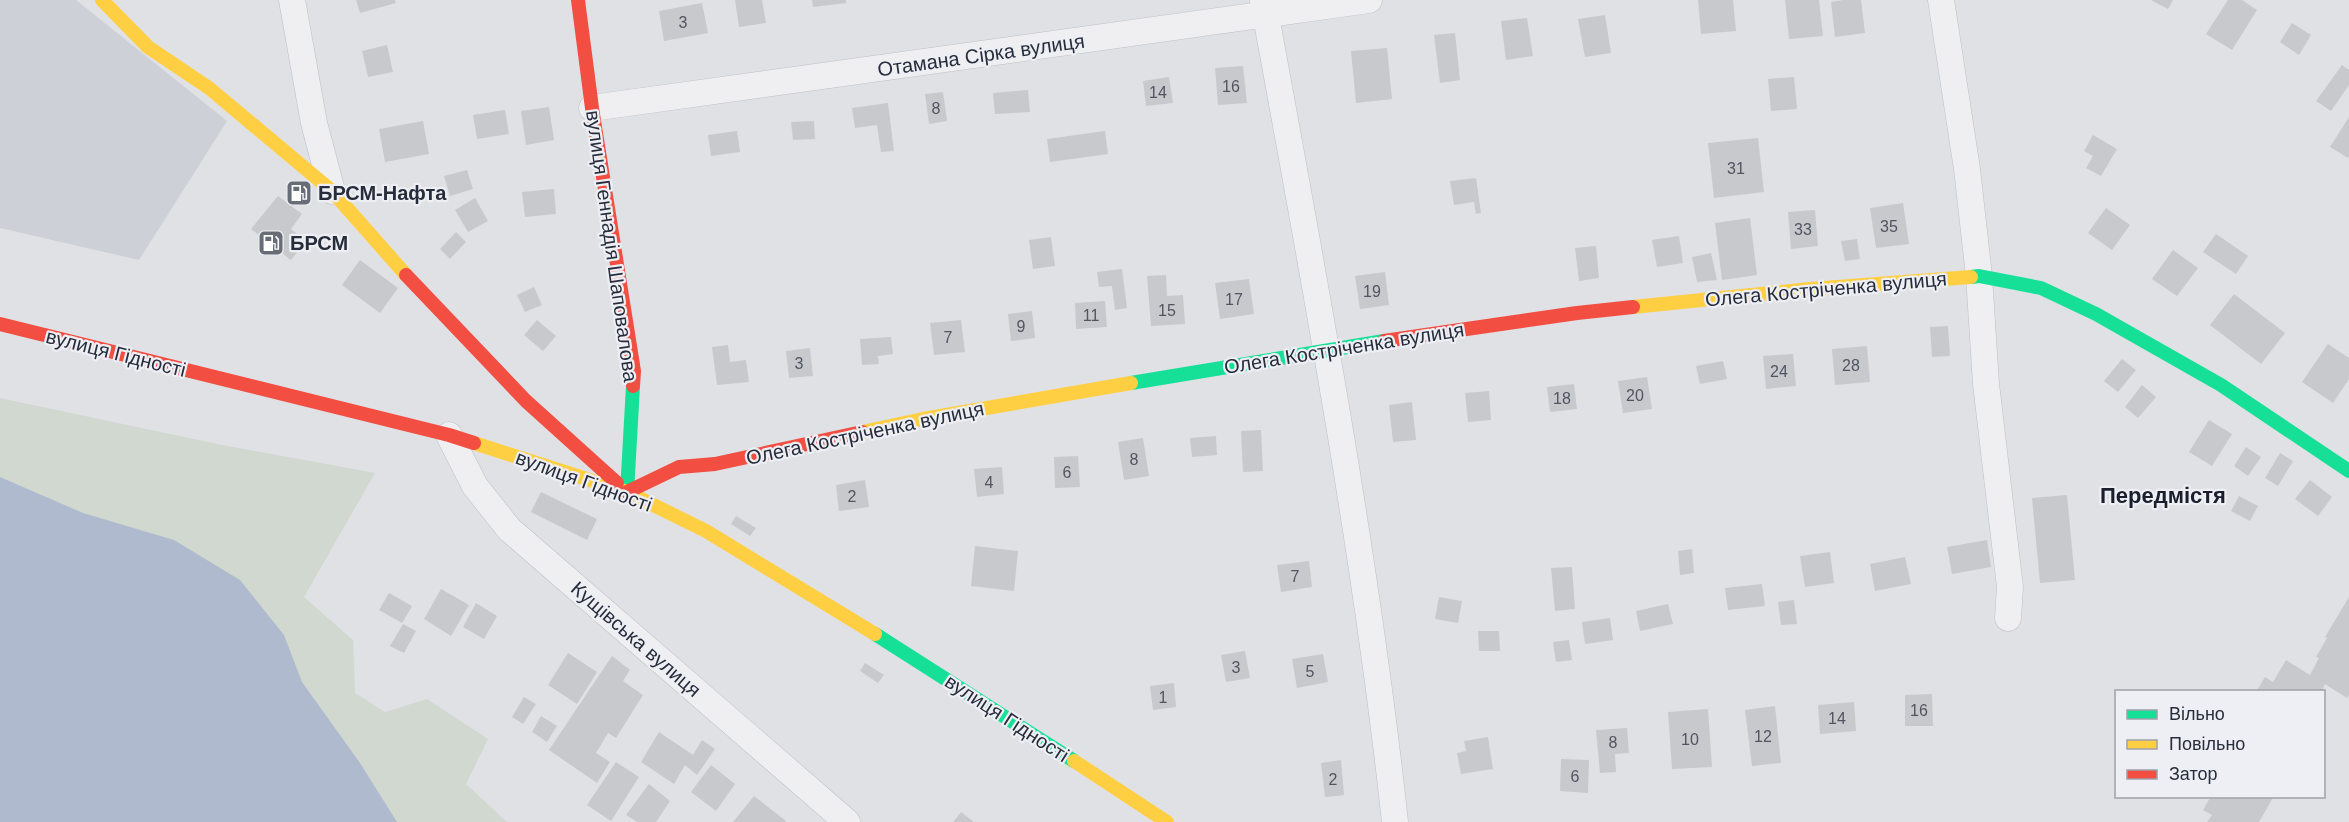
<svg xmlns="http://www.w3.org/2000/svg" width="2349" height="822" viewBox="0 0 2349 822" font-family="Helvetica,sans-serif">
<rect width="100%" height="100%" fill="#e0e1e5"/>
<!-- built -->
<path fill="#ced0d8" d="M 0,0 L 76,0 L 227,121 L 139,260 L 0,228 Z"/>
<!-- green -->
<path fill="#d0d8d0" d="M 0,398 L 222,445 L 375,473 L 304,597 L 353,640 L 355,693 L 385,712 L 427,699 L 488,739 L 466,784 L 507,822 L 0,822 Z"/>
<!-- water -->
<path fill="#b0bacf" d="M 0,477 L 83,513 L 174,540 L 240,580 L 284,635 L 302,682 L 360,763 L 397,822 L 0,822 Z"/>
<!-- building -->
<g fill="#c8c9cd">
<path d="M 356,0 L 395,0 L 396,3 L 360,13 Z"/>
<path d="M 735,0 L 762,0 L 766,23 L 739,27 Z"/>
<path d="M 812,0 L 846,0 L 846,3 L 813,7 Z"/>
<path d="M 1698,0 L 1733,0 L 1736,31 L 1701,34 Z"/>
<path d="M 1785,0 L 1819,0 L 1823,36 L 1789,39 Z"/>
<path d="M 1843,0 L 1861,0 L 1865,33 L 1835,37 L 1831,2 Z"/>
<path d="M 2151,0 L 2173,0 L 2168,9 Z"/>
<path d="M 2228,0 L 2242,0 L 2257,10 L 2232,50 L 2206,34 Z"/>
<path d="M 702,3 L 708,33 L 664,41 L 659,11 Z"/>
<path d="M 1605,15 L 1611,53 L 1585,57 L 1578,19 Z"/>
<path d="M 1527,18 L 1533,56 L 1506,60 L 1501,21 Z"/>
<path d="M 2292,23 L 2311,35 L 2299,55 L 2280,42 Z"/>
<path d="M 1455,33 L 1460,80 L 1440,83 L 1434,35 Z"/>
<path d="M 387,45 L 393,72 L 368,77 L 362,51 Z"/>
<path d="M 1387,48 L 1392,99 L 1356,103 L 1351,51 Z"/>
<path d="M 2342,65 L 2349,70 L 2349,85 L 2331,111 L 2316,101 Z"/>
<path d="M 1243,66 L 1247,103 L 1218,105 L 1215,68 Z"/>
<path d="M 1169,77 L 1173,103 L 1146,106 L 1143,81 Z"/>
<path d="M 1794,77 L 1797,109 L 1771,111 L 1768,79 Z"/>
<path d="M 1028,90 L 1030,112 L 995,114 L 993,93 Z"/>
<path d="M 943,92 L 947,121 L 929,124 L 925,94 Z"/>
<path d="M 888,103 L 894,151 L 881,152 L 877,125 L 855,128 L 852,108 Z"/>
<path d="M 549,107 L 554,140 L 526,145 L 521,111 Z"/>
<path d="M 505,110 L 509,134 L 477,139 L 473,115 Z"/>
<path d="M 2349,117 L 2349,156 L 2348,158 L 2330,147 Z"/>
<path d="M 423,121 L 429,154 L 385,162 L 379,129 Z"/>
<path d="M 814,121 L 815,139 L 793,140 L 791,122 Z"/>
<path d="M 737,131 L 740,152 L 711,156 L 708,135 Z"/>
<path d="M 1105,131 L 1108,154 L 1050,162 L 1047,139 Z"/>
<path d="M 2093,135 L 2117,149 L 2101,176 L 2086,168 L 2093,156 L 2084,151 Z"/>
<path d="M 1758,138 L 1764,192 L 1714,198 L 1708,143 Z"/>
<path d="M 467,170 L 473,189 L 450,196 L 444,176 Z"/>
<path d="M 1476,178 L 1481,213 L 1476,214 L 1474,202 L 1454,205 L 1450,181 Z"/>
<path d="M 554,189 L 556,214 L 525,217 L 522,192 Z"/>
<path d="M 278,196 L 302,214 L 291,229 L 306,241 L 291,260 L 251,229 Z"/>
<path d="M 475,198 L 488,221 L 468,232 L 455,210 Z"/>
<path d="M 1903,203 L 1909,244 L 1876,248 L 1870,208 Z"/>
<path d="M 2106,208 L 2130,225 L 2112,250 L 2088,233 Z"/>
<path d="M 1815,210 L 1818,246 L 1791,249 L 1788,212 Z"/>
<path d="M 1750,218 L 1757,275 L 1722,280 L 1715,223 Z"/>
<path d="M 456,232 L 466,242 L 450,259 L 440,249 Z"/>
<path d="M 2216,234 L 2248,256 L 2236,274 L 2203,252 Z"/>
<path d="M 1679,236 L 1683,263 L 1657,267 L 1652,240 Z"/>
<path d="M 1051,237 L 1055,266 L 1033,269 L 1029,240 Z"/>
<path d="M 1857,239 L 1860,259 L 1845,261 L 1841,241 Z"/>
<path d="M 1596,246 L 1599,278 L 1579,281 L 1575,248 Z"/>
<path d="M 2173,250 L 2198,268 L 2177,296 L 2152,279 Z"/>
<path d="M 1711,253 L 1717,280 L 1697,282 L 1692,257 Z"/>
<path d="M 360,260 L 398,288 L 380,313 L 342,285 Z"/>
<path d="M 1122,269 L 1127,308 L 1115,310 L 1112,286 L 1099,287 L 1097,272 Z"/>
<path d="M 1385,272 L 1389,305 L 1360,309 L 1355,276 Z"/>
<path d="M 1166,275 L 1167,296 L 1183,295 L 1185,324 L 1151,326 L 1147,276 Z"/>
<path d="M 1249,279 L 1254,314 L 1220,319 L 1215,283 Z"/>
<path d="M 534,287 L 542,305 L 525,312 L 517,295 Z"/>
<path d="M 2234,294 L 2285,333 L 2261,364 L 2210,325 Z"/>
<path d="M 1105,301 L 1107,327 L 1076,329 L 1075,303 Z"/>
<path d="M 1032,311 L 1035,338 L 1011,341 L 1008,314 Z"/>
<path d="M 537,320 L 556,336 L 543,351 L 524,335 Z"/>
<path d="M 961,320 L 965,352 L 934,355 L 930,323 Z"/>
<path d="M 1948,326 L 1950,356 L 1932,357 L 1930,327 Z"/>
<path d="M 891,337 L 893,354 L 878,356 L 879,364 L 862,365 L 860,339 Z"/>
<path d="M 2328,344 L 2349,358 L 2349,379 L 2333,403 L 2302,382 Z"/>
<path d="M 728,345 L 730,362 L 746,360 L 749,382 L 717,385 L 712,347 Z"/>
<path d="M 1867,346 L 1870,382 L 1835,385 L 1832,349 Z"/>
<path d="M 810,348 L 813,376 L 789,378 L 786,351 Z"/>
<path d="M 1793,354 L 1796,386 L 1766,389 L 1763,356 Z"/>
<path d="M 2122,359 L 2136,370 L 2118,392 L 2104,381 Z"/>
<path d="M 1723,361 L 1727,379 L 1700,384 L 1696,366 Z"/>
<path d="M 1647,377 L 1652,409 L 1623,413 L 1618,381 Z"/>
<path d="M 1574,384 L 1577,409 L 1550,412 L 1547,387 Z"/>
<path d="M 2142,385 L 2156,397 L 2138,418 L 2125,407 Z"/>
<path d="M 1489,391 L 1491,420 L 1468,422 L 1465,393 Z"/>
<path d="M 1412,402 L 1416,440 L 1393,442 L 1389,405 Z"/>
<path d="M 2209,420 L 2232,434 L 2212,466 L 2189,452 Z"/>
<path d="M 1261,430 L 1263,471 L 1243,472 L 1241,431 Z"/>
<path d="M 1216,436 L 1217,455 L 1192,457 L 1190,438 Z"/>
<path d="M 1143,438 L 1149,476 L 1124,480 L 1118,442 Z"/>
<path d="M 2246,447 L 2261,457 L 2248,476 L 2234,466 Z"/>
<path d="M 2280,453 L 2293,461 L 2278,486 L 2265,478 Z"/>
<path d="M 1078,456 L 1080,487 L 1055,488 L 1054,457 Z"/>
<path d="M 1002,467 L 1004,494 L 977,497 L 974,469 Z"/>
<path d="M 865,480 L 869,507 L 839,511 L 836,485 Z"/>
<path d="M 2310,480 L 2332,497 L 2318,516 L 2295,499 Z"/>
<path d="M 541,492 L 597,519 L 587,540 L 531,512 Z"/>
<path d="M 2067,495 L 2075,580 L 2040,583 L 2032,498 Z"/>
<path d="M 2239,496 L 2258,506 L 2250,521 L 2231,511 Z"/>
<path d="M 736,516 L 756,528 L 750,536 L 731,524 Z"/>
<path d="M 1987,540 L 1991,567 L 1952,574 L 1947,547 Z"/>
<path d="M 975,546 L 1018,551 L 1014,591 L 971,586 Z"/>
<path d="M 1692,549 L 1694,573 L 1680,575 L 1678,551 Z"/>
<path d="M 1830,552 L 1834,583 L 1805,587 L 1800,556 Z"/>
<path d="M 1905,557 L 1911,584 L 1875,591 L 1870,564 Z"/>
<path d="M 1309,561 L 1312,587 L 1281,592 L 1277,565 Z"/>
<path d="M 1572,567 L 1575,609 L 1555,611 L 1551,568 Z"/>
<path d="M 1762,584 L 1765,606 L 1728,610 L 1725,588 Z"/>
<path d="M 441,589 L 469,605 L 451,636 L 424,619 Z"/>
<path d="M 389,593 L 412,606 L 402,623 L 379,610 Z"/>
<path d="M 1439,597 L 1462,601 L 1458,623 L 1435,619 Z"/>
<path d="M 2349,597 L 2349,695 L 2347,698 L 2325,684 L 2321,692 L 2256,692 L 2265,677 L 2273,682 L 2286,660 L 2310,675 L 2319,658 L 2316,657 L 2327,638 L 2325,637 Z"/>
<path d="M 1794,600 L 1797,624 L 1781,625 L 1778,602 Z"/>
<path d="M 476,603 L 497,616 L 484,639 L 463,627 Z"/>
<path d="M 1668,604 L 1673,624 L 1640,631 L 1636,611 Z"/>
<path d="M 1610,618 L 1613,640 L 1585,644 L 1582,622 Z"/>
<path d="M 403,624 L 416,631 L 404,653 L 390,646 Z"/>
<path d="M 1478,631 L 1499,631 L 1500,651 L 1479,651 Z"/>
<path d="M 1569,640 L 1572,660 L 1556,662 L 1553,642 Z"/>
<path d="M 1245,651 L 1250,678 L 1226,682 L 1221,655 Z"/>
<path d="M 568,653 L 597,672 L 577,704 L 548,685 Z"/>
<path d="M 1323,654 L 1328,682 L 1297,688 L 1292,659 Z"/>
<path d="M 612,656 L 630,670 L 623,681 L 643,695 L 616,738 L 608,733 L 596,753 L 610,762 L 597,783 L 549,750 Z"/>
<path d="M 865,663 L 884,675 L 878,683 L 860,671 Z"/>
<path d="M 1174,683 L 1176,707 L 1153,710 L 1150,686 Z"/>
<path d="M 1932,694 L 1933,726 L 1905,726 L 1905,695 Z"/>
<path d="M 524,697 L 536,704 L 523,724 L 512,717 Z"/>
<path d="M 1854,702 L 1856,731 L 1820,734 L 1818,705 Z"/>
<path d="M 1775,706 L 1781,763 L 1752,766 L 1745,710 Z"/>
<path d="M 1708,709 L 1712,767 L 1672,769 L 1668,712 Z"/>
<path d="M 541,716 L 557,726 L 547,742 L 532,732 Z"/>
<path d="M 1627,728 L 1629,753 L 1615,754 L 1616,772 L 1600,773 L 1596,730 Z"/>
<path d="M 659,732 L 693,755 L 702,740 L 715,749 L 697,775 L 685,765 L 674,784 L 641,762 Z"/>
<path d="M 1488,737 L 1493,769 L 1461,774 L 1457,753 L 1466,751 L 1464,741 Z"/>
<path d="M 1561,759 L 1589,760 L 1588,793 L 1560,791 Z"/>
<path d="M 1341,760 L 1344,795 L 1325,797 L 1321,763 Z"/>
<path d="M 616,762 L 639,777 L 611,821 L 587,805 Z"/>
<path d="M 711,765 L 735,784 L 716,811 L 691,792 Z"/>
<path d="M 649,784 L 670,801 L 656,822 L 637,822 L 626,815 Z"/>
<path d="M 754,796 L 786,821 L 785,822 L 733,822 Z"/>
<path d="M 2211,796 L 2274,796 L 2259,822 L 2207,822 L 2212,815 L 2203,810 Z"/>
<path d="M 961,812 L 974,822 L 953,822 Z"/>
</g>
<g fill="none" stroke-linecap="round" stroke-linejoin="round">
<!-- street casing -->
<g stroke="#bebfc3" stroke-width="27">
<g id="street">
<path d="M 292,0 L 314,123 L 332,191"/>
<path d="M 1263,0 C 1313,273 1365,546 1395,822"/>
<path d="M 1941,0 L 1967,169 L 1979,276 L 1986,384 L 2010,587 L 2008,618"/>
<path d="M 592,108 L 1369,0"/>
<path d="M 449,435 L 475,486 L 509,529 L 847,822"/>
</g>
</g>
<!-- street -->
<use href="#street" stroke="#efeff1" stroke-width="26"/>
<!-- fast -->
<g stroke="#16e098" stroke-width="14">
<path d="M 1971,277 L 1979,276 L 2041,288 L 2096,314 L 2221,385 L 2349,471"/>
<path d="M 1131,383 L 1384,341"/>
<path d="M 627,492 L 633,386"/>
<path d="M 875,634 L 1074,761"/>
</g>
<!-- slow -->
<g stroke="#ffcf43" stroke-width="14">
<path d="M 102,0 L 148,47 L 209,88 L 332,191 L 406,275"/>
<path d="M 1633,307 L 1810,289 L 1971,277"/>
<path d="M 862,432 L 923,419 L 1131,383"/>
<path d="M 474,443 L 627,492 L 706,531 L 875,634"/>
<path d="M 1074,761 L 1167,822"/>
</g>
<!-- jam -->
<g stroke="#f24e42" stroke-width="14">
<path d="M 578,0 L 592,108 L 634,371 L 633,386"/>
<path d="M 406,275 L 526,401 L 617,483"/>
<path d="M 0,324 L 449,435 L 474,443"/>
<path d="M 1384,341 L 1577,313 L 1633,307"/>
<path d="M 627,492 L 679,467 L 715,464 L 862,432"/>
</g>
</g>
<!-- icons -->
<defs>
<g id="fuel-square" transform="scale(1.35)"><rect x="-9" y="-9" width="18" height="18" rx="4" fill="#686c77" stroke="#edeff4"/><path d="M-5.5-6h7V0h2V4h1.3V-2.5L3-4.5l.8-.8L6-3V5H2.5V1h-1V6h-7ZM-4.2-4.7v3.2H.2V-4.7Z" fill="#fff"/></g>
</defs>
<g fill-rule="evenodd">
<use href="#fuel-square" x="299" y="193"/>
<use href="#fuel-square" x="271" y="243"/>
</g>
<g text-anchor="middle" stroke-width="4.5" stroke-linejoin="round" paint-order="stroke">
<!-- number labels -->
<g font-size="16" fill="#515561">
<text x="683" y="28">3</text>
<text x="1231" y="92">16</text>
<text x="1158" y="98">14</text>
<text x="936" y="114">8</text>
<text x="1736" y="174">31</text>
<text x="1889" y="232">35</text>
<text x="1803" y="235">33</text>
<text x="1372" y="297">19</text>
<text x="1234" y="305">17</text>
<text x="1167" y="316">15</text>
<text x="1091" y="321">11</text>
<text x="1021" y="332">9</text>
<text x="948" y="343">7</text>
<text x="799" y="369">3</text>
<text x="1851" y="371">28</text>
<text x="1779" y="377">24</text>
<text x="1635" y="401">20</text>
<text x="1562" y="404">18</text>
<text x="1134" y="465">8</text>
<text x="1067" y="478">6</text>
<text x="989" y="488">4</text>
<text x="852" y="502">2</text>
<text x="1295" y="582">7</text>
<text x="1236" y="673">3</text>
<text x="1310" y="677">5</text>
<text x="1163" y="703">1</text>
<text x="1919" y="716">16</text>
<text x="1837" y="724">14</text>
<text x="1763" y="742">12</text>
<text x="1690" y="745">10</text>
<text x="1613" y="748">8</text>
<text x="1575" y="782">6</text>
<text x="1333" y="785">2</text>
</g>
<!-- street labels -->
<g font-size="20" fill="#282d3c" stroke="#edeff4">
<text transform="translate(981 55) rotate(-8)" y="7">Отамана Сірка вулиця</text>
<text transform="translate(612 246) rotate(82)" y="7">вулиця Геннадія Шаповалова</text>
<text transform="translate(1826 289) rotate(-5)" y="7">Олега Костріченка вулиця</text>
<text transform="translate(1344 348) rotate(-9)" y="7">Олега Костріченка вулиця</text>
<text transform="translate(116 353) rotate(14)" y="7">вулиця Гідності</text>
<text transform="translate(865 433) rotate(-12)" y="7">Олега Костріченка вулиця</text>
<text transform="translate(584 481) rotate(20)" y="7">вулиця Гідності</text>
<text transform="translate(636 639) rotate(41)" y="7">Кущівська вулиця</text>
<text transform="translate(1007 718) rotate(33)" y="7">вулиця Гідності</text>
</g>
<!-- poi labels -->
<g font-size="20" font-weight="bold" fill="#282d3c" stroke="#edeff4" text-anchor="start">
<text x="318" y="200">БРСМ-Нафта</text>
<text x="290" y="250">БРСМ</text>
</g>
<!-- quarter labels -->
<g font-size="22" font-weight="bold" fill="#1a1e2d" stroke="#edeff4">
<text x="2163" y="503">Передмістя</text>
</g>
</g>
<!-- legend -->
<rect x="2115" y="690" width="210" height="108" fill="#edeff4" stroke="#9ea1aa" stroke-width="1.5"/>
<rect x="2127" y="710" width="30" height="9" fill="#16e098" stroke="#9ea1aa" stroke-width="1.5"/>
<text x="2169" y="720" font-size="18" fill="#282d3c">Вільно</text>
<rect x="2127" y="740" width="30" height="9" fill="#ffcf43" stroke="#9ea1aa" stroke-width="1.5"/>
<text x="2169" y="750" font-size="18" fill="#282d3c">Повільно</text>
<rect x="2127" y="770" width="30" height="9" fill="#f24e42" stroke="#9ea1aa" stroke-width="1.5"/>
<text x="2169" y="780" font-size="18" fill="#282d3c">Затор</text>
</svg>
